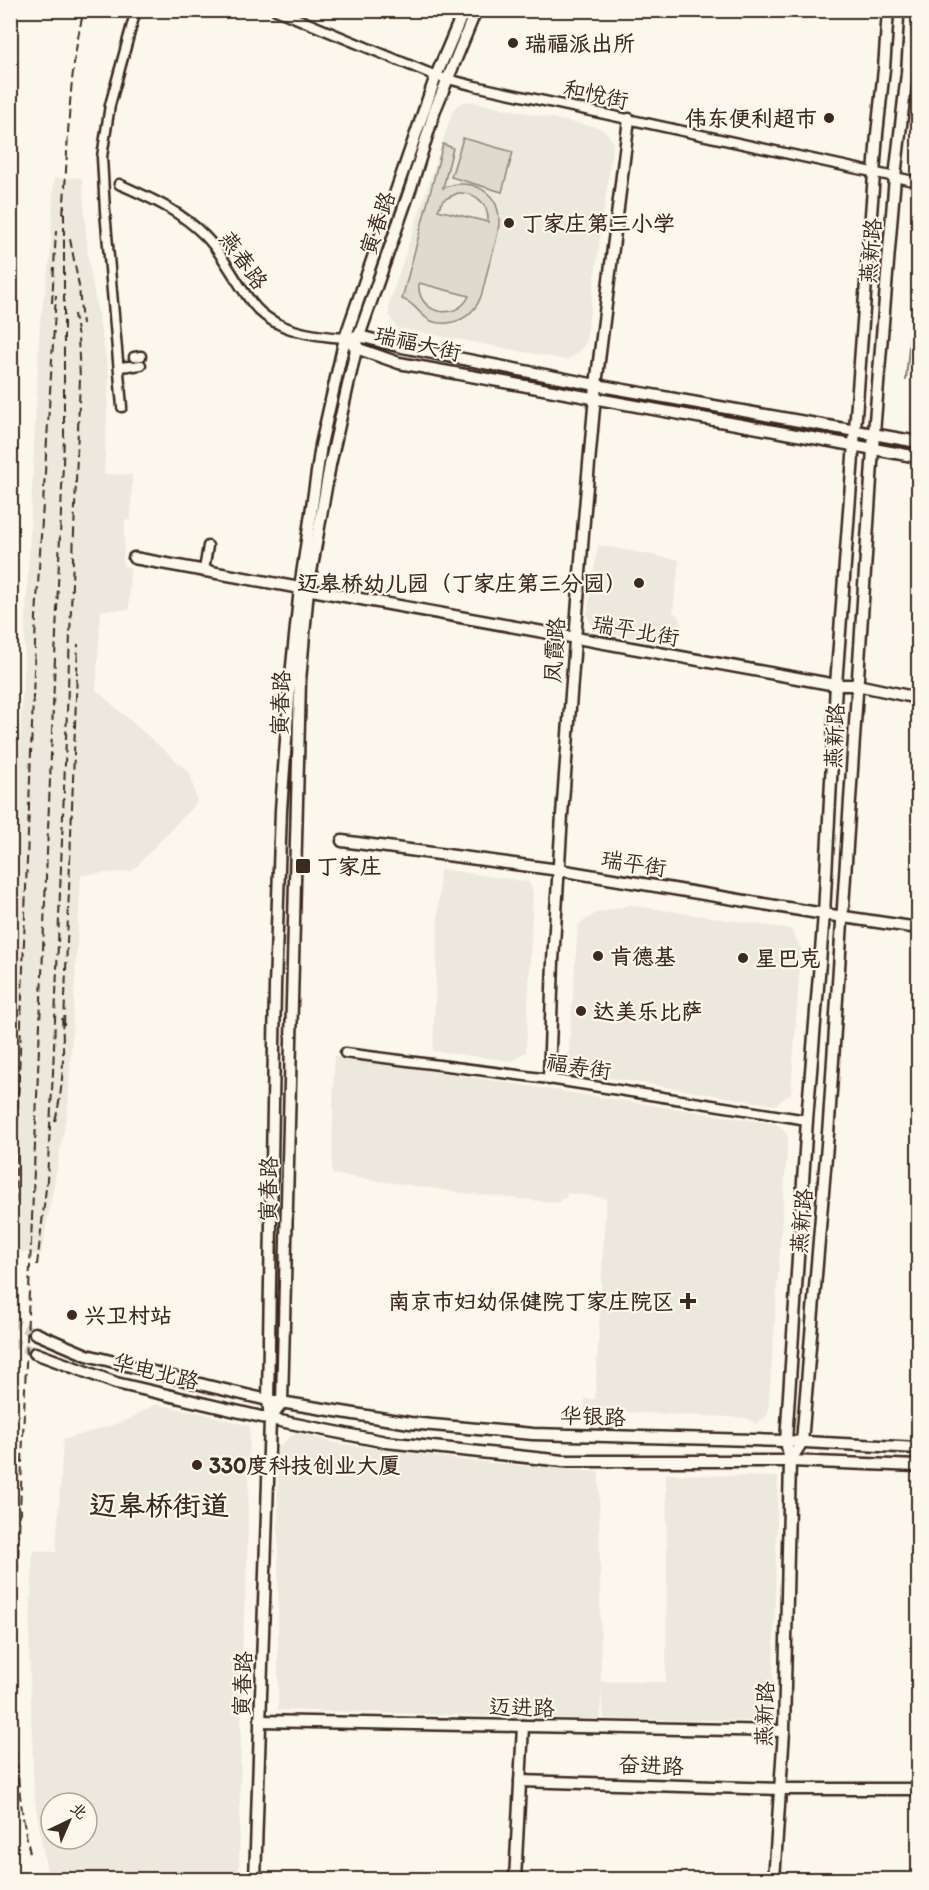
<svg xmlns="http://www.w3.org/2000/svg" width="929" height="1890" viewBox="0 0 929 1890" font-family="Itim,'LXGW WenKai TC',sans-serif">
<rect width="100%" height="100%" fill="#fbf7ec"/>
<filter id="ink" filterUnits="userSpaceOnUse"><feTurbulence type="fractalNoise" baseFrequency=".0167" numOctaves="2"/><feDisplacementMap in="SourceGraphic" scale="12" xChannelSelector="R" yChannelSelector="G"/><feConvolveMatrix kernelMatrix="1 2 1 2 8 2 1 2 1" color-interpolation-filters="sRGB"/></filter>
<g filter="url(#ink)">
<!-- built -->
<g fill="#ede8dd" fill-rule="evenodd">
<path d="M 468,101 L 600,128 L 608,134 L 613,143 L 586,342 L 578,353 L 567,360 L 397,328 L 389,315 L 389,304 L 453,110 L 459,104 Z"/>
<path d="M 54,178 L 82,178 L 88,258 L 109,375 L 104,474 L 132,475 L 131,520 L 125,520 L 123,566 L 130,567 L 129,610 L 101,610 L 96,690 L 190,773 L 197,802 L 132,871 L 81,875 L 68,1107 L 41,1255 L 11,1250 L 10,948 L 40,322 L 50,258 Z"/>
<path d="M 918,304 L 918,427 L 909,425 Z"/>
<path d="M 598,545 L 679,560 L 673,611 L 681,620 L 677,641 L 666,639 L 664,645 L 603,632 L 591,625 L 587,614 Z"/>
<path d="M 440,869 L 529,882 L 533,892 L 526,1052 L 512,1061 L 433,1051 Z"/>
<path d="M 630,905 L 790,929 L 801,948 L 791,1094 L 775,1105 L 580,1073 L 573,1069 L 568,1061 L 578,925 L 596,913 Z"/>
<path d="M 334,1056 L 776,1124 L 783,1129 L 788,1137 L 768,1415 L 756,1424 L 747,1418 L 585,1410 L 585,1399 L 595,1399 L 606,1198 L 567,1193 L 566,1198 L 562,1198 L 558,1203 L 464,1193 L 332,1174 Z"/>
<path d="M 155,1404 L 205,1414 L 250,1426 L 247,1562 L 242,1653 L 239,1879 L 48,1879 L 34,1795 L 29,1652 L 33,1550 L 56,1552 L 63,1440 L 128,1420 ZM 51,1803 L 87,1803 L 87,1839 L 51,1839 Z"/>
<path d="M 296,1432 L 335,1443 L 468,1461 L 599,1472 L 601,1682 L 666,1682 L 667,1564 L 666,1474 L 778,1477 L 772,1717 L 765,1721 L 604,1719 L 601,1689 L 601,1719 L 278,1710 L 278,1447 Z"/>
</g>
<!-- pitch -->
<g fill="#dfd9ce" stroke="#8d8276" stroke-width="1.5" fill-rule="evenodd">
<path d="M 463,138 L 513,152 L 502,192 L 451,177 Z"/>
<path d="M 443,144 L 453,148 L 443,188 C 467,177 498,189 499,219 C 500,235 492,253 488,269 C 484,283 483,300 472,311 C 466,318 457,322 448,323 C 421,326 420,304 402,299 ZM 458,193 C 476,192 489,204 488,222 L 438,210 L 443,200 ZM 419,283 L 469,296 C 456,323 416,313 419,283 Z"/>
</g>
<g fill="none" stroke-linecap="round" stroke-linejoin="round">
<!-- stream -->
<path stroke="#85796d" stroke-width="2" d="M 906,380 L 918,245"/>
<!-- secondary-tunnel -->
<g stroke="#d5cec3" stroke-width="10" stroke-dasharray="10 5" stroke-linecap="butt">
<path d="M 10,1321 L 35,1333"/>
<path d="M 10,1341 L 35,1353"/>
</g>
<!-- street casing -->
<g stroke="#3b2a1e" stroke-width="13">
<g id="street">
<path d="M 276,10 L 436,76 L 475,86 L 918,182"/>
<path d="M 119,184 C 152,199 179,210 205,236 C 225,256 235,282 253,304 C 274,331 313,336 345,338"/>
<path d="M 134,357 L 141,356"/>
<path d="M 134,366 L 141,365"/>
<path d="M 119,367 L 129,366"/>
<path d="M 122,407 L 105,211 L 102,157 L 110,105 L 136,10"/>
<path d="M 204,570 L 208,546"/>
<path d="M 345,1053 L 549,1079 L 807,1120"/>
</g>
</g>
<!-- secondary casing -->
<g stroke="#3b2a1e" stroke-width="15">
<g id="secondary">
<path d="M 354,337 L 359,336 L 402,347 L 596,385 L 918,442"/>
<path d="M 352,344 L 356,348 L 399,363 L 918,457"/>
<path d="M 134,558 L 836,685 L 857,685 L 918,698"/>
<path d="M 342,841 L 559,870 L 824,914 L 918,928"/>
<path d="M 549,1079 L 553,961 L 562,815 L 584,520 L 596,385 L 629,119"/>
<path d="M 35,1333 L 87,1355 L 208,1386 L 268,1400 L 410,1423 L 533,1434 L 786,1441 L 918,1448"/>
<path d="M 35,1353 L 116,1383 L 270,1419 L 386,1442 L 563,1461 L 790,1461 L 918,1466"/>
<path d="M 270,1419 L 282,1403 L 300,681 L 308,589 L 330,465 L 359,336 L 411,187 L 435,110 L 476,10"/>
<path d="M 790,1461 L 802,1442 L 829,1121 L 874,433 L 895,177 L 907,73 L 911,10"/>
<path d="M 260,1721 L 784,1731"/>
<path d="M 520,1781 L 781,1789 L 918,1789"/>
<path d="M 255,1880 L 270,1419 L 268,1400 L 275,987 L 281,810 L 290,685 L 300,588 L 321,445 L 345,338 L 436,76 L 464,10"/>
<path d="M 515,1880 L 523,1726"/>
<path d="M 774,1880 L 784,1731 L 790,1461 L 786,1441 L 807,1120 L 824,914 L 836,685 L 877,134 L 884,69 L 888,10"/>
</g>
</g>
<!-- street -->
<use href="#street" stroke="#fbf7ec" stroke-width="8"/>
<!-- secondary -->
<use href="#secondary" stroke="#fbf7ec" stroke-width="10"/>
<!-- rail -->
<g stroke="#3b2a1e" stroke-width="2" stroke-dasharray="9 4.5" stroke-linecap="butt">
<path d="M 63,214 C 69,146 67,77 84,10"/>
<path d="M 70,239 L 79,286 L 82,325"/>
<path d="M 52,303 L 56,231"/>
<path d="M 64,1025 L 78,644"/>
<path d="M 55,1121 C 64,1086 64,1052 62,1017"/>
<path d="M 37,1265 L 47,1180 L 53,1072 L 80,378 L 78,338 L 74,314"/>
<path d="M 10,1419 L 17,1131 L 36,617 L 56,295"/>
<path d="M 30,1853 C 13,1780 14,1707 15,1632 L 64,439 L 64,206"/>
<path d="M 10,1858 L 16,1880"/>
</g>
</g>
</g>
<!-- markers -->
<g fill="#3b2a1e" stroke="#fbf7ec" stroke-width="2">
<circle cx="513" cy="43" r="6"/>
<circle cx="829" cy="118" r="6"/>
<circle cx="509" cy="223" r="6"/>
<circle cx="639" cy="583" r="6"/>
<rect x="295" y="858" width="16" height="16" rx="3"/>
<circle cx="598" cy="956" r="6"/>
<circle cx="743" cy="958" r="6"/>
<circle cx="581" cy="1011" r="6"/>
<path d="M685 1292h6v6h6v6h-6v6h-6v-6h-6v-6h6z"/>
<circle cx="72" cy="1315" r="6"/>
<circle cx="197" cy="1465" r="6"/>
</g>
<g text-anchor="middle" stroke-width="4.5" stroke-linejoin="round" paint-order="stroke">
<!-- poi labels -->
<g font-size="22" font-weight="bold" fill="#3b2a1e" stroke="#fbf7ec" text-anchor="start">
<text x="525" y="51">瑞福派出所</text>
<text x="817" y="126" text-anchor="end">伟东便利超市</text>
<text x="521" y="231">丁家庄第三小学</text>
<text x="627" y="591" text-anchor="end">迈皋桥幼儿园（丁家庄第三分园）</text>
<text x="316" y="874">丁家庄</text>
<text x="610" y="964">肯德基</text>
<text x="755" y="966">星巴克</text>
<text x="593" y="1019">达美乐比萨</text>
<text x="674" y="1309" text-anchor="end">南京市妇幼保健院丁家庄院区</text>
<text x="84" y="1323">兴卫村站</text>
<text x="209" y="1473">330度科技创业大厦</text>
</g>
<!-- street labels -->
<g font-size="22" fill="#3b2a1e" stroke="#fbf7ec">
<text transform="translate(596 94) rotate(12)" y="8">和悦街</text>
<text transform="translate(377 223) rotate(-71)" y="8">寅春路</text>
<text transform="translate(870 251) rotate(-85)" y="8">燕新路</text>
<text transform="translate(244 260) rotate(55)" y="8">燕春路</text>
<text transform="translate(418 343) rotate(13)" y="8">瑞福大街</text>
<text transform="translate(636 630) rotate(10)" y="8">瑞平北街</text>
<text transform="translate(554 650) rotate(-86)" y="8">凤霞路</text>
<text transform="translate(280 703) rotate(-88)" y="8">寅春路</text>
<text transform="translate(834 736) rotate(-87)" y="8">燕新路</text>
<text transform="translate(634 863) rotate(9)" y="8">瑞平街</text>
<text transform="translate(579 1066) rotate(9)" y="8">福寿街</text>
<text transform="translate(268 1189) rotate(-89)" y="8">寅春路</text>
<text transform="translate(801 1221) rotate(-85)" y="8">燕新路</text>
<text transform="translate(156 1371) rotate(14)" y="8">华电北路</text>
<text transform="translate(593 1416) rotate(2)" y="8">华银路</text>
<text transform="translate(242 1684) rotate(-88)" y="8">寅春路</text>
<text transform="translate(522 1707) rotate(1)" y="8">迈进路</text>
<text transform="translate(764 1714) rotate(-88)" y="8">燕新路</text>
<text transform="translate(651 1765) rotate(2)" y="8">奋进路</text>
</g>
<!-- district labels -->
<g font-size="28" font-weight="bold" fill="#3b2a1e" stroke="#fbf7ec">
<text x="159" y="1515">迈皋桥街道</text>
</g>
</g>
<!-- margin -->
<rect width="929" height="1890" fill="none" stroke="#fbf7ec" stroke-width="36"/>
<rect x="18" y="18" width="893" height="1854" fill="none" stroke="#3b2a1e" stroke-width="2" filter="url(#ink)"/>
<!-- north arrow -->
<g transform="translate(69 1821) rotate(44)"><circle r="28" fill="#fbf7ec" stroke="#aea59a" stroke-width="1.5"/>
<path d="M0-4.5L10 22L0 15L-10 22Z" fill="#3b2a1e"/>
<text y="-9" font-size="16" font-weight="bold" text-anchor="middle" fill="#3b2a1e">北</text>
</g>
</svg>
